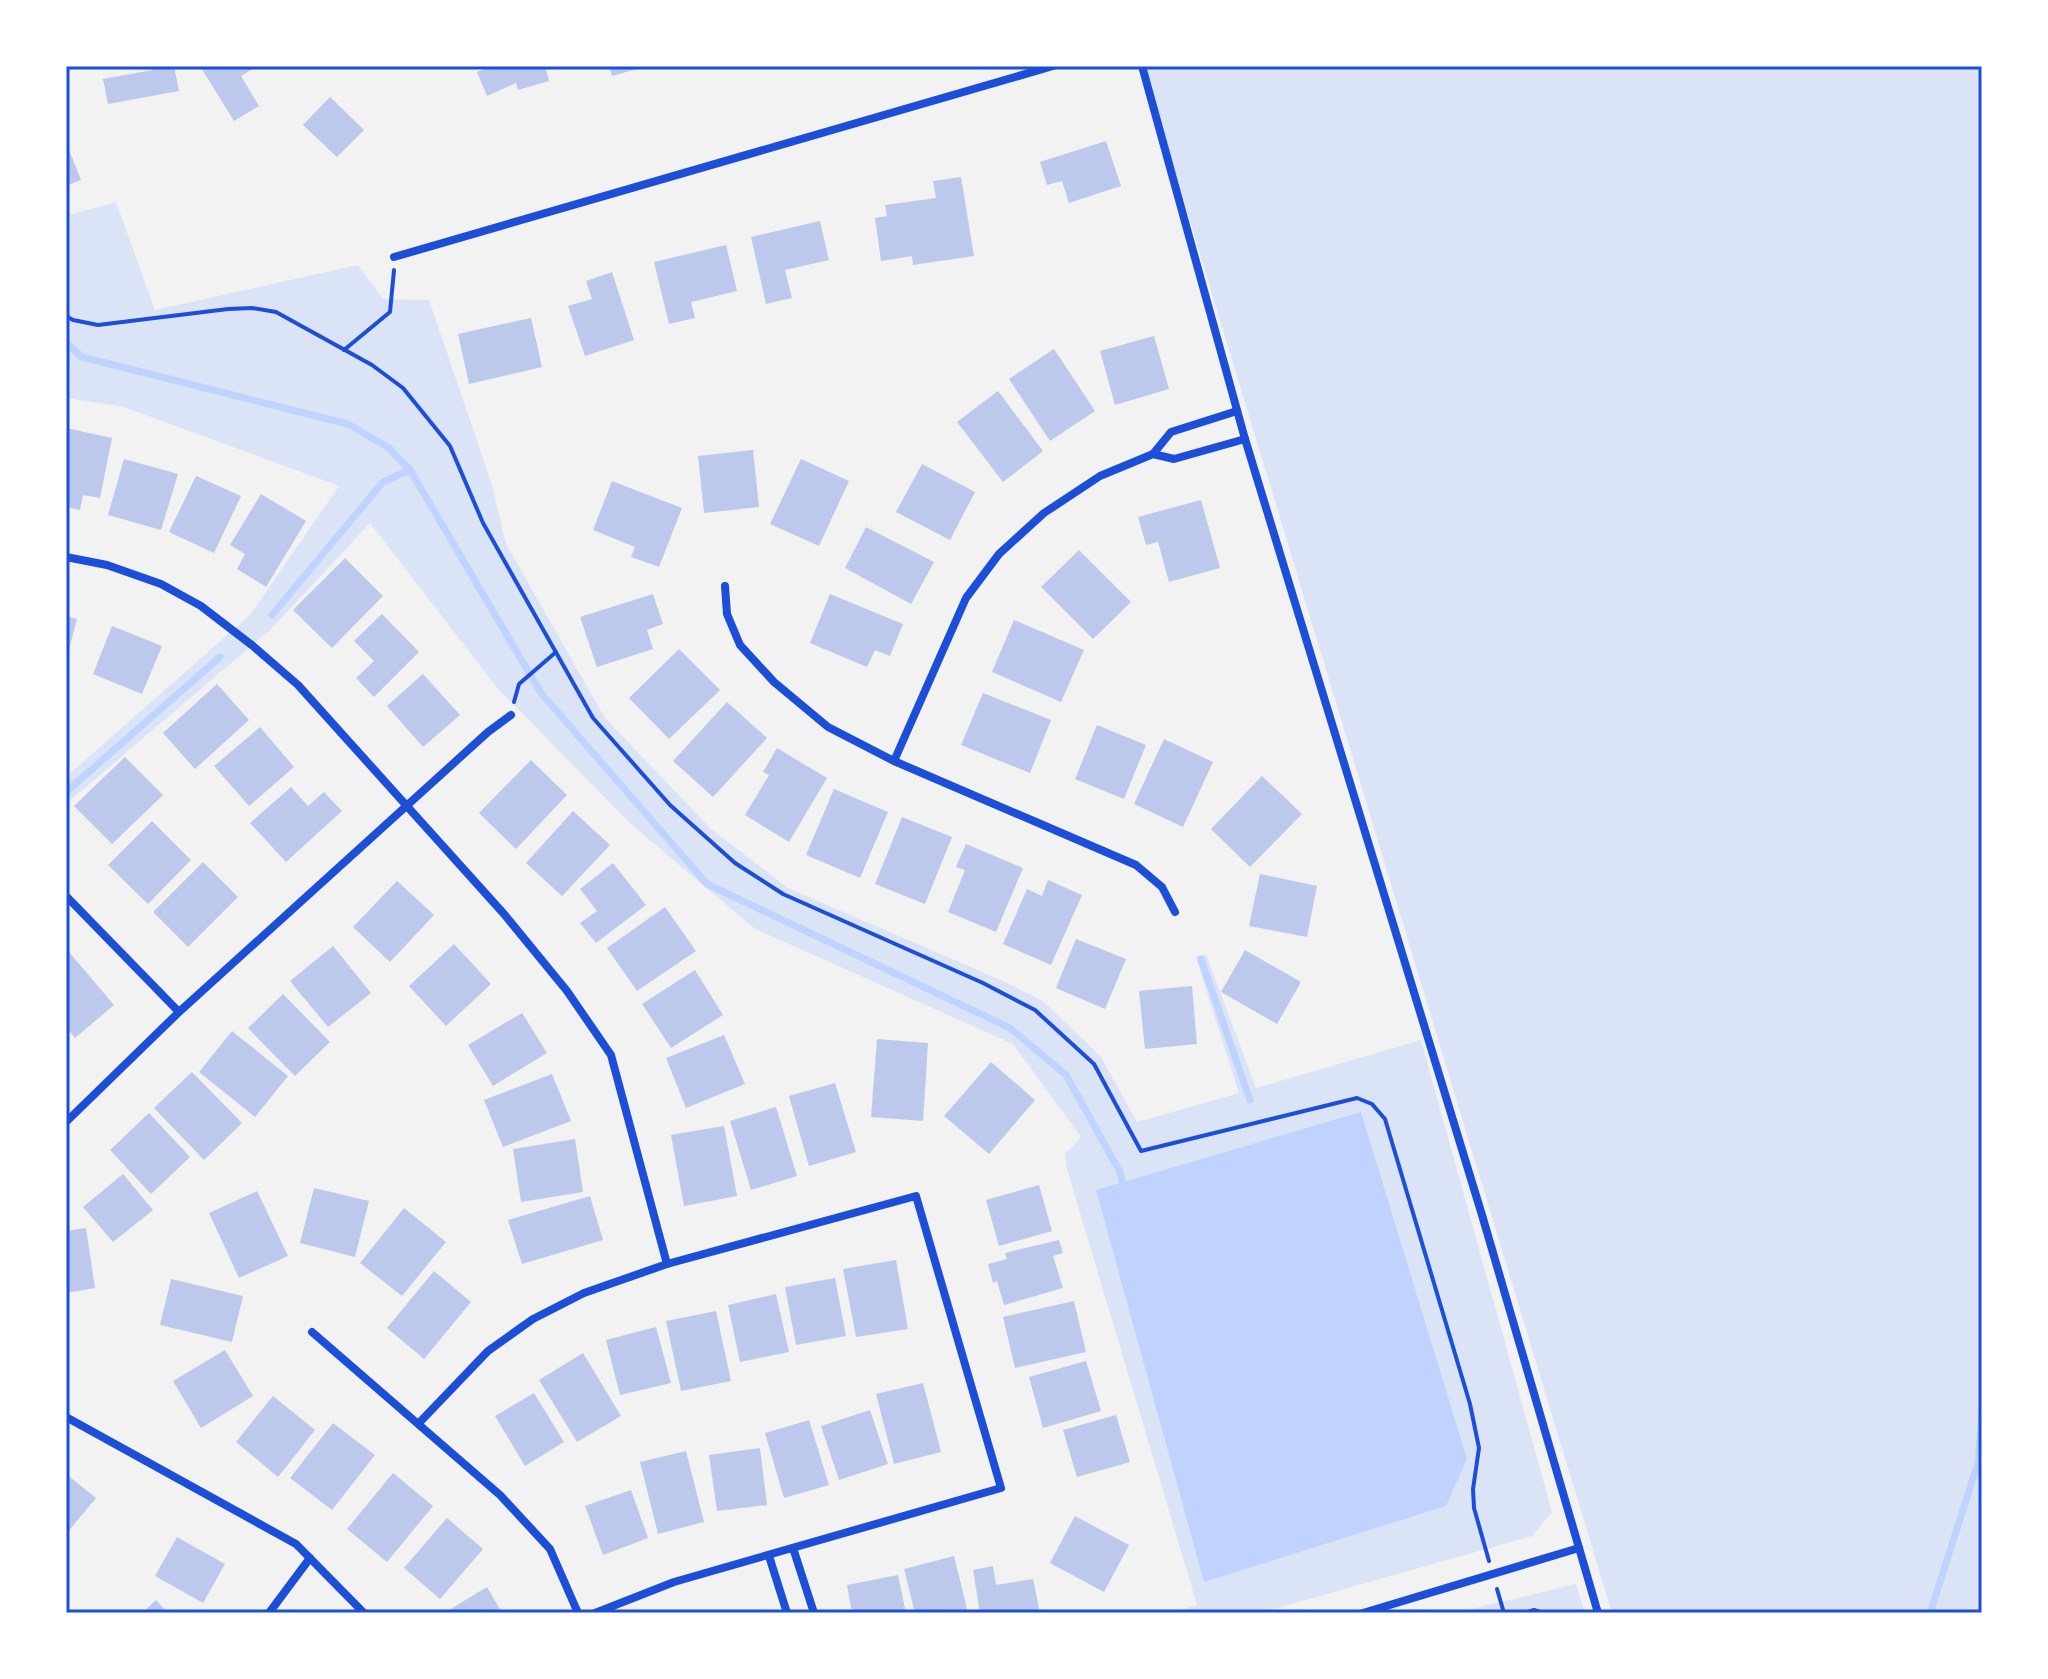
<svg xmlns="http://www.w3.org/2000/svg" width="2048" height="1679" viewBox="0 0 2048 1679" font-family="Barlow,sans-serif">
<rect width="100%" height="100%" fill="#f2f2f2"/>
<!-- green -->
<g fill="#dbe4f7">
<path d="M 1143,66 L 1982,66 L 1982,1613 L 1612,1613 Z"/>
<path d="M 116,202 L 155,310 L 358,265 L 383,299 L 429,300 L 492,485 L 506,544 L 605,718 L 711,829 L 788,888 L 1003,981 L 1043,1001 L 1101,1057 L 1137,1122 L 1239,1093 L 1196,958 L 1206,954 L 1256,1088 L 1421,1040 L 1552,1512 L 1532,1536 L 1259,1613 L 1171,1613 L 1197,1605 L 1067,1169 L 1065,1154 L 1081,1137 L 1013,1044 L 755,929 L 633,826 L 498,689 L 370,523 L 272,628 L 66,804 L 66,777 L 250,615 L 339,486 L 124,407 L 66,398 L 66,216 Z"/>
<path d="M 1576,1584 L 1585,1613 L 1456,1613 L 1463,1611 Z"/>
</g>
<!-- water -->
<path fill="#bfd3fe" d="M 1361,1112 L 1467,1459 L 1446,1506 L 1204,1582 L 1096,1190 Z"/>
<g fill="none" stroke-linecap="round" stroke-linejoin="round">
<!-- stream -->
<g stroke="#bfd3fe" stroke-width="7">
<path d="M 66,343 L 82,357 L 348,424 L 389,448 L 410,470 L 541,693 L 707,884 L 1010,1028 L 1066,1075 L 1120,1172 L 1124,1189"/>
<path d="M 272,615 L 383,482 L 410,470"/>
<path d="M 66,792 L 220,657"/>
<path d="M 1201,959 L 1250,1100"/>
<path d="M 1930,1613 L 1978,1463 L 1982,1412"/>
</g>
</g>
<!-- building -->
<g fill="#bdc9ec">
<path d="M 153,66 L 174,66 L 179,91 L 108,104 L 103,79 L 153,70 Z"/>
<path d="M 200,66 L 257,66 L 241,76 L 259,106 L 234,121 Z"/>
<path d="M 492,66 L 545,66 L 549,81 L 518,90 L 516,83 L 487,96 L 477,72 Z"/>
<path d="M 609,66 L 644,66 L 644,67 L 612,76 Z"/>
<path d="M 330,97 L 364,130 L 337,157 L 303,125 Z"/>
<path d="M 1106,141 L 1121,186 L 1069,203 L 1062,181 L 1047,185 L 1040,162 Z"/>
<path d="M 66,142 L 81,180 L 66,186 Z"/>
<path d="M 961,177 L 974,256 L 913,265 L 912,256 L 881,261 L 875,218 L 887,216 L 885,205 L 936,198 L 933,181 Z"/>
<path d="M 820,221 L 829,260 L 785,270 L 792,298 L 766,304 L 751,237 Z"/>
<path d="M 726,245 L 737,291 L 691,302 L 695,318 L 669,324 L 654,262 Z"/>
<path d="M 612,272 L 634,340 L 585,356 L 568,306 L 592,299 L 586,281 Z"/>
<path d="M 531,318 L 542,367 L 469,384 L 458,334 Z"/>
<path d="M 1154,336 L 1169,389 L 1115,405 L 1100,351 Z"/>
<path d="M 1054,349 L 1095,411 L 1050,441 L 1009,379 Z"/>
<path d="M 998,391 L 1043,451 L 1003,482 L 957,422 Z"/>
<path d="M 66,428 L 112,438 L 100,498 L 83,495 L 80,510 L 66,507 Z"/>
<path d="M 753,450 L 759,507 L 704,513 L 698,456 Z"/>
<path d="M 124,459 L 178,474 L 161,530 L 108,515 Z"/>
<path d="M 801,459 L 849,481 L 819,546 L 770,524 Z"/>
<path d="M 922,464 L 975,492 L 950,540 L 896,512 Z"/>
<path d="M 196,476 L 241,496 L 214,553 L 169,532 Z"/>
<path d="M 612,481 L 682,508 L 659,567 L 631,557 L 635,547 L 593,530 Z"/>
<path d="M 261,494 L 306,521 L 266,587 L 237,569 L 245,554 L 230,545 Z"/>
<path d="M 1201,500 L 1220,568 L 1169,582 L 1158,542 L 1146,545 L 1138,517 Z"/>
<path d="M 866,527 L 934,562 L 911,604 L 845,568 Z"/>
<path d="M 1079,550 L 1131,602 L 1093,639 L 1041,587 Z"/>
<path d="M 345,558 L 383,596 L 332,648 L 293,610 Z"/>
<path d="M 653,594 L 663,624 L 647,630 L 653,649 L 597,667 L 580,617 Z"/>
<path d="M 830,594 L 903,624 L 890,656 L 875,650 L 867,667 L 810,643 Z"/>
<path d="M 382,614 L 419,652 L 374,697 L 356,678 L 374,661 L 354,641 Z"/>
<path d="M 66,616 L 77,619 L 67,657 L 66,657 Z"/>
<path d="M 1014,620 L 1084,650 L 1061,702 L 992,672 Z"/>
<path d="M 112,626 L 162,646 L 142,694 L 93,674 Z"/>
<path d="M 679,649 L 720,690 L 669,739 L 629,698 Z"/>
<path d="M 423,674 L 460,715 L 423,747 L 387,706 Z"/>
<path d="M 217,684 L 249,720 L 195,769 L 163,733 Z"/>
<path d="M 983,693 L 1051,720 L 1030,773 L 961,745 Z"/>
<path d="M 727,702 L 767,738 L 713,797 L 673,761 Z"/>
<path d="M 1097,725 L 1146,745 L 1124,799 L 1075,779 Z"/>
<path d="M 260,727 L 294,767 L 249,806 L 214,766 Z"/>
<path d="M 1164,739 L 1213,762 L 1183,827 L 1134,804 Z"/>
<path d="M 777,748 L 827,778 L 789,842 L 745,815 L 769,775 L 763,772 Z"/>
<path d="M 125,757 L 163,795 L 112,844 L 74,806 Z"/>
<path d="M 531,760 L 567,795 L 516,849 L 479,813 Z"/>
<path d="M 1262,776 L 1302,814 L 1250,867 L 1211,829 Z"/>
<path d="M 291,787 L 308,806 L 324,792 L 342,811 L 286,862 L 250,823 Z"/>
<path d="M 834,789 L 888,812 L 860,878 L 806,855 Z"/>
<path d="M 573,811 L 610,845 L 562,896 L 526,863 Z"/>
<path d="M 902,817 L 952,837 L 925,904 L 875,884 Z"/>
<path d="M 152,821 L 191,860 L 148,904 L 108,865 Z"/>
<path d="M 966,844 L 1023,868 L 996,932 L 948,912 L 965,870 L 956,867 Z"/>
<path d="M 203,862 L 238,897 L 188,947 L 153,912 Z"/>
<path d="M 613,863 L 646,905 L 596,943 L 580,923 L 597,911 L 580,889 Z"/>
<path d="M 1260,874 L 1317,886 L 1307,937 L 1249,926 Z"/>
<path d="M 1048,880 L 1082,895 L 1051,965 L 1003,944 L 1027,889 L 1042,896 Z"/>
<path d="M 397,881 L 434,915 L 390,962 L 353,927 Z"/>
<path d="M 665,907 L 696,951 L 637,991 L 607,948 Z"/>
<path d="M 1076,939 L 1126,959 L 1105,1009 L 1056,988 Z"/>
<path d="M 454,944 L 491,984 L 446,1026 L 409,986 Z"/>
<path d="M 333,946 L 371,993 L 328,1027 L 290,981 Z"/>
<path d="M 1245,950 L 1301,982 L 1277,1024 L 1221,992 Z"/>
<path d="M 69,952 L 114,1005 L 75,1038 L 66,1027 L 66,955 Z"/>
<path d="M 695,970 L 723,1015 L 671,1048 L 642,1004 Z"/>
<path d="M 1192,986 L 1197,1044 L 1145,1049 L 1139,991 Z"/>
<path d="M 283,994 L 330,1042 L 295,1076 L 248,1028 Z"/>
<path d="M 522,1013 L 547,1053 L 493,1086 L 468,1045 Z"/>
<path d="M 232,1031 L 288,1076 L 255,1117 L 199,1072 Z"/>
<path d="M 724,1035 L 745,1084 L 686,1108 L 666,1058 Z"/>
<path d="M 877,1039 L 928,1043 L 923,1121 L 871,1117 Z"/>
<path d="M 991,1062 L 1035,1100 L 989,1154 L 944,1116 Z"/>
<path d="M 192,1072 L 242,1123 L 204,1160 L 154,1108 Z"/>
<path d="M 552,1074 L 571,1121 L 503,1147 L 484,1100 Z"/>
<path d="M 835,1083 L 856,1152 L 809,1166 L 789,1096 Z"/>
<path d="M 776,1107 L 797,1176 L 751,1190 L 730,1121 Z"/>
<path d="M 149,1113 L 190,1157 L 151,1194 L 110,1150 Z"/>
<path d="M 724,1126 L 737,1196 L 684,1206 L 671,1135 Z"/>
<path d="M 575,1139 L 583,1192 L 521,1202 L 513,1149 Z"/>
<path d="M 123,1174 L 153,1210 L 113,1242 L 83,1207 Z"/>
<path d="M 1039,1185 L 1052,1231 L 999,1246 L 986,1200 Z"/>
<path d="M 314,1188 L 369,1201 L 355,1257 L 300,1243 Z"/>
<path d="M 257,1191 L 288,1256 L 239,1278 L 209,1213 Z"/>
<path d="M 590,1196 L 603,1240 L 522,1264 L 508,1220 Z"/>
<path d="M 404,1208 L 446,1242 L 402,1296 L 360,1263 Z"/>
<path d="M 86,1228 L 95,1288 L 66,1293 L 66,1231 Z"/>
<path d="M 1059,1240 L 1063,1253 L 1053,1256 L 1063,1288 L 1004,1305 L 997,1281 L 993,1283 L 988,1264 L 1007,1259 L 1005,1253 Z"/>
<path d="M 896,1260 L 908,1329 L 856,1337 L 843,1269 Z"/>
<path d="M 434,1271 L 471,1302 L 424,1359 L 387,1328 Z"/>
<path d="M 835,1278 L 846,1336 L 796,1345 L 785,1287 Z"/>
<path d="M 171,1279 L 243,1296 L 232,1342 L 160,1325 Z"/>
<path d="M 776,1294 L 789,1352 L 740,1362 L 728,1305 Z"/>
<path d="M 1074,1301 L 1086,1352 L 1015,1368 L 1003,1317 Z"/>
<path d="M 716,1311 L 731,1381 L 681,1391 L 666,1321 Z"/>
<path d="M 656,1327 L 671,1383 L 620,1395 L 606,1340 Z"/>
<path d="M 225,1350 L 253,1396 L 201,1428 L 173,1381 Z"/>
<path d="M 583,1353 L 621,1416 L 577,1442 L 539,1380 Z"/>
<path d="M 1086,1361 L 1101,1411 L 1043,1428 L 1029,1377 Z"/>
<path d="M 923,1383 L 941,1452 L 894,1464 L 876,1394 Z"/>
<path d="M 534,1393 L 564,1442 L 525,1466 L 495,1416 Z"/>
<path d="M 273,1396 L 315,1430 L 278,1477 L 236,1442 Z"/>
<path d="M 870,1410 L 888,1464 L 839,1480 L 821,1426 Z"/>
<path d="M 1116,1415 L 1130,1462 L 1077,1477 L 1063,1430 Z"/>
<path d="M 809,1420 L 829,1485 L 784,1498 L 765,1433 Z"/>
<path d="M 333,1423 L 375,1455 L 332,1510 L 290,1478 Z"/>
<path d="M 760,1448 L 767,1505 L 717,1511 L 709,1455 Z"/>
<path d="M 686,1451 L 704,1522 L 658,1534 L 640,1462 Z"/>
<path d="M 393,1473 L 433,1506 L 387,1562 L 347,1529 Z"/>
<path d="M 66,1474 L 96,1498 L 66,1534 Z"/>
<path d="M 631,1490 L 648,1538 L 603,1555 L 585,1506 Z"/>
<path d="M 1075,1516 L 1129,1545 L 1104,1592 L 1050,1563 Z"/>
<path d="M 447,1518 L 483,1549 L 440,1599 L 404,1568 Z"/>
<path d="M 177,1537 L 225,1564 L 203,1603 L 155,1576 Z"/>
<path d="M 954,1556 L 968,1613 L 915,1613 L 904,1569 Z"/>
<path d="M 993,1566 L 996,1585 L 1033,1579 L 1040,1613 L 980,1613 L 973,1570 Z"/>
<path d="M 898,1575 L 906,1613 L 852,1613 L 847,1585 Z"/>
<path d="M 487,1587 L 502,1613 L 444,1613 Z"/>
<path d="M 156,1600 L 168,1613 L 142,1613 Z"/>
</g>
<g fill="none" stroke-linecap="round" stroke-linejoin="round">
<!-- path -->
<g stroke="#1d4ed8" stroke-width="4">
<path d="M 66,316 L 73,320 L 98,325 L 228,309 L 252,308 L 276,312 L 372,365 L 403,388 L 450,446 L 483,523 L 593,718 L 670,805 L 735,863 L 783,894 L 983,983 L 1035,1010 L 1094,1064 L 1141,1151 L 1357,1098 L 1372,1104 L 1385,1119 L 1470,1404 L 1479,1448 L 1473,1489 L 1474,1508 L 1489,1561"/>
<path d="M 344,350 L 390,312 L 394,270"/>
<path d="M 514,702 L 519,684 L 556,652"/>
<path d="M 1497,1589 L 1504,1613"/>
<path d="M 1525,1613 L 1534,1610 L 1544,1613"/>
</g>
<!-- minor -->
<g stroke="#1d4ed8" stroke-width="8">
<path d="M 1142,66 L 1245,439 L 1482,1215 L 1598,1613"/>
<path d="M 394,257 L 1053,66"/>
<path d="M 1153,454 L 1174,459 L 1245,439"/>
<path d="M 66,557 L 107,565 L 161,584 L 201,606 L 253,646 L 298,685 L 504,914 L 567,991 L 611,1055 L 667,1264"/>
<path d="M 725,586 L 727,614 L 740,645 L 774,682 L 828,727 L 894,761 L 1136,865 L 1162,887 L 1175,912"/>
<path d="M 894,761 L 966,598 L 999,554 L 1044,513 L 1100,476 L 1153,454 L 1171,432 L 1237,411"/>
<path d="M 66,896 L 179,1012"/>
<path d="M 66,1122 L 179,1012 L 488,732 L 511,715"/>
<path d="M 312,1332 L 500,1495 L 550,1549 L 578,1613"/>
<path d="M 66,1417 L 296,1544 L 364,1613"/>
<path d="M 419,1423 L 488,1351 L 533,1319 L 584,1293 L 667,1264 L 916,1196 L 1001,1488 L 674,1582 L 595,1613"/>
<path d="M 793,1548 L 814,1613"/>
<path d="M 769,1556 L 787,1613"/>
<path d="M 269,1613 L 310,1558"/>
<path d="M 1363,1613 L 1579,1548"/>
</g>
</g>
<!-- border -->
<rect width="2048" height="1679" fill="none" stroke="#ffffff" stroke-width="136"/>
<rect x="68" y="68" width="1912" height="1543" fill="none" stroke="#1d4ed8" stroke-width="3"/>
</svg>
